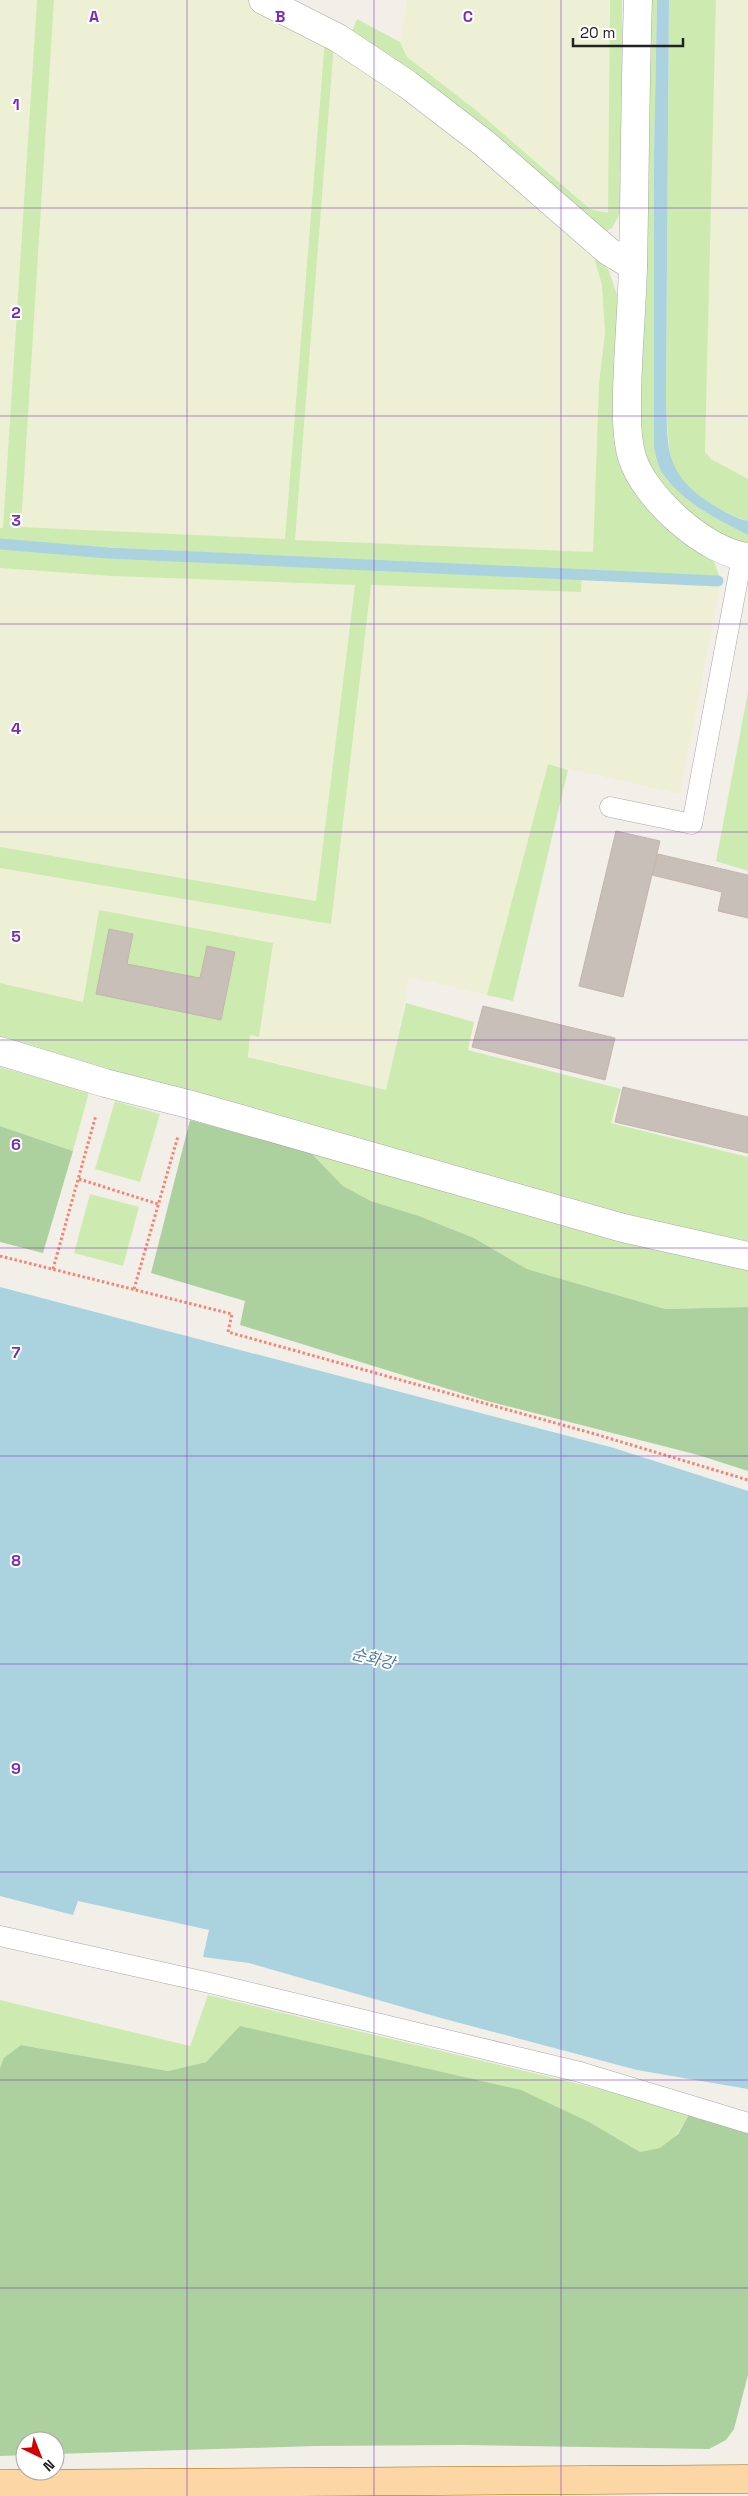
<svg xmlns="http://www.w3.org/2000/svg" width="748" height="2496" viewBox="0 0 748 2496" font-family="'Space Grotesk','Noto Sans KR',sans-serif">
<rect width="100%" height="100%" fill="#f2efe9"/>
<!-- farmland -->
<g fill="#eef0d5">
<path d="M 0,0 L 37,0 L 3,528 L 0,528 Z"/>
<path d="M 54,0 L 249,0 L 325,39 L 285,539 L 21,528 Z"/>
<path d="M 407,0 L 610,0 L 609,213 L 590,209 L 477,111 L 407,57 L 400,42 Z"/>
<path d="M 716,0 L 748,0 L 748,479 L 711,459 L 705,452 Z"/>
<path d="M 334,44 L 381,74 L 591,247 L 602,285 L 605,333 L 599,384 L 593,552 L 295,540 Z"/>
<path d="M 0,568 L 111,576 L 355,585 L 316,901 L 0,847 Z"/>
<path d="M 582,577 L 720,586 L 680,794 L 548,764 L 487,995 L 409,977 L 387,1090 L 248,1056 L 250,1034 L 259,1036 L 99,910 L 83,1002 L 0,983 L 0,868 L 331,924 L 371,585 L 581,592 Z"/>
</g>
<!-- grass -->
<g fill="#cdebb0">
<path d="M 37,0 L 54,0 L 21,527 L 285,539 L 325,39 L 334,44 L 295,540 L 593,552 L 599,384 L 605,333 L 602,285 L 591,247 L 609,271 L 617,295 L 617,415 L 715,564 L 720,578 L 0,542 L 0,528 L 3,528 Z"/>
<path d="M 610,0 L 622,0 L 624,179 L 622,210 L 612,228 L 603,233 L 350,36 L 357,19 L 400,42 L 407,57 L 477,111 L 590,209 L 608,213 Z"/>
<path d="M 644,0 L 657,0 L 654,152 L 654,448 C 656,457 658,467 663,474 C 682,502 718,520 748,535 L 748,545 C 725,538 687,522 671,503 C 659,487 649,467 639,450 Z"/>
<path d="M 669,0 L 716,0 L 705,452 L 711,459 L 748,479 L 748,521 C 723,514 679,489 672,462 C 667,441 667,418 666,397 Z"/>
<path d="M 0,549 L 109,557 L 582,577 L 581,592 L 371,585 L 331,924 L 0,868 L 0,847 L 316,901 L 355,585 L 111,576 L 0,568 Z"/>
<path d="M 748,692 L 748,871 L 716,861 Z"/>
<path d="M 548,764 L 568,770 L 513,1001 L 487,995 Z"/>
<path d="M 99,910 L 273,943 L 259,1037 L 250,1035 L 248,1057 L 386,1090 L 406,1003 L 474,1022 L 468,1050 L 621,1089 L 611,1123 L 748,1157 L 748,1241 L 616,1214 L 0,1040 L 0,983 L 83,1002 Z"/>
<path d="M 0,1067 L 89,1092 L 73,1151 L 0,1126 Z"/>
<path d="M 115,1101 L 160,1114 L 140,1182 L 95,1169 Z"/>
<path d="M 310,1152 L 748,1269 L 748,1307 L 665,1309 L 527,1269 L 474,1238 L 419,1216 L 371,1201 L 343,1186 Z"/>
<path d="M 90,1194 L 139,1207 L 123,1266 L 74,1253 Z"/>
<path d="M 208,1995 L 654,2102 L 690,2113 C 680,2131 664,2156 640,2152 C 630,2150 599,2128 588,2122 L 220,2047 L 206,2062 L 168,2071 L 21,2045 L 0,2068 L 0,2000 L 190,2046 Z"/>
</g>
<!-- forest -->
<g fill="#add19e">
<path d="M 190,1120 L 310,1152 L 343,1186 L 371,1201 L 419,1216 L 474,1238 L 527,1269 L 665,1309 L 748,1307 L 748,1471 L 698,1455 L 487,1401 L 240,1325 L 245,1301 L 151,1273 Z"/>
<path d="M 0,1126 L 73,1151 L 43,1253 L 0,1242 Z"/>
<path d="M 240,2026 L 521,2090 L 589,2122 L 640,2152 L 660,2148 L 678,2134 L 690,2113 L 748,2132 L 748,2375 L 734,2429 L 726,2440 L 709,2449 L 464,2445 L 315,2446 L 55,2454 L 55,2441 L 25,2441 L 25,2455 L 0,2456 L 0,2068 L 4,2058 L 21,2045 L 168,2071 L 206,2062 Z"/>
</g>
<!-- water -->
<g fill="#aad3df">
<path d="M 657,0 L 669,0 L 666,397 C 668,443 663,469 704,499 C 718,508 731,517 748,521 L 748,535 C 718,520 682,502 663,474 C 658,467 656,457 654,448 L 654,152 Z"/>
<path d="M 0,1287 L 614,1448 L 748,1491 L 748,2089 L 637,2070 L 441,2018 L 249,1963 L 203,1957 L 209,1930 L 78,1901 L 73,1915 L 0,1896 Z"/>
</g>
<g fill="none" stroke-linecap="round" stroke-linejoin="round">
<!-- stream -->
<path stroke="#aad3df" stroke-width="11" d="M 0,544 L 108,553 L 718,581"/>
</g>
<!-- building -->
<g fill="#c7bfb8" stroke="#c4b6ab">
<path d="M 616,831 L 660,841 L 623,997 L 579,986 Z"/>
<path d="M 658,854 L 748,875 L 748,918 L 718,911 L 722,892 L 652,875 Z"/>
<path d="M 109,929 L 133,934 L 127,964 L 200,978 L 207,946 L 235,952 L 221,1020 L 96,994 Z"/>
<path d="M 483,1006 L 615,1038 L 605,1080 L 472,1047 Z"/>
<path d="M 623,1087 L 748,1117 L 748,1153 L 615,1122 Z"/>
</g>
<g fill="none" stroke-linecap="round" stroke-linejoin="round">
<!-- service casing -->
<g stroke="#a9a9a9" stroke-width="21">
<g id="service">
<path d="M 610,807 L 692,824 L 742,557"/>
<path d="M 0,1936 L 210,1983 L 580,2072 L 748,2123"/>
</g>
</g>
<!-- minor casing -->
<g stroke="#a9a9a9" stroke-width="29">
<g id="minor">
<path d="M 263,0 L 338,38 L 407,84 L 485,144 L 608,251 L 633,266"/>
<path d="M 638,0 C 635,88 635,176 633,265 C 632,308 628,350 627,393 C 627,414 626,436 632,457 C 644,497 706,553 748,557"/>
<path d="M 0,1051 L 105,1083 L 188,1104 L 623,1228 L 748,1256"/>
</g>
</g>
<!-- primary casing -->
<g stroke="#a06b00" stroke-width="29">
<path id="primary" d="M 0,2484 L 748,2479"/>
</g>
<!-- path -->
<g stroke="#fa8072" stroke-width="3" stroke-dasharray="2.5 2.5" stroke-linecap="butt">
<path d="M 79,1179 L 158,1204"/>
<path d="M 0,1256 L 232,1314 L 228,1332 L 595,1434 L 748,1480"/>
<path d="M 53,1269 L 96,1115"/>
<path d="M 134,1289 L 178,1136"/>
</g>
<!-- service -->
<use href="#service" stroke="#fff" stroke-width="20"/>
<!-- minor -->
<use href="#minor" stroke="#fff" stroke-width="28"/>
<!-- primary -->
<use href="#primary" stroke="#fcd6a4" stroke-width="28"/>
</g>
<!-- grid -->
<path fill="none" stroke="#7b2cbf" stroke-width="1" stroke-opacity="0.55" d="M 187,0 L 187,2496M 374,0 L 374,2496M 561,0 L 561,2496M 0,208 L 748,208M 0,416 L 748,416M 0,624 L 748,624M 0,832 L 748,832M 0,1040 L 748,1040M 0,1248 L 748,1248M 0,1456 L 748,1456M 0,1664 L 748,1664M 0,1872 L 748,1872M 0,2080 L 748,2080M 0,2288 L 748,2288"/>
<g text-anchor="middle" stroke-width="4" stroke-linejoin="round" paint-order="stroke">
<!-- water labels -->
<g font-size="16" font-style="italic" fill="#4a7aab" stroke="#fff">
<text transform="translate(373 1658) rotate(14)" y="6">순화강</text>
</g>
</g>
<g font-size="16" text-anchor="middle" font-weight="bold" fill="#7b2cbf" stroke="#fff" stroke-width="4" stroke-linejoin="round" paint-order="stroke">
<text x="94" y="22">A</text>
<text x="280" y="22">B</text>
<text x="468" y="22">C</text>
<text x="16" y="110">1</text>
<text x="16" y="318">2</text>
<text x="16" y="526">3</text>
<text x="16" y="734">4</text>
<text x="16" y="942">5</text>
<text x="16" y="1150">6</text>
<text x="16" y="1358">7</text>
<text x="16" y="1566">8</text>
<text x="16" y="1774">9</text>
</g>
<!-- north arrow -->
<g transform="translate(40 2456) rotate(137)"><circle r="24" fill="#ffffff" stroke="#a7a7a7"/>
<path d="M0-4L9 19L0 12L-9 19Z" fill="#d40000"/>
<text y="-8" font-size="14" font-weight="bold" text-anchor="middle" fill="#222222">N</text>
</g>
<!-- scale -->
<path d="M573 38v8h110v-8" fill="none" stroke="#222222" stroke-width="2.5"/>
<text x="580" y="38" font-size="15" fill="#222222" stroke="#ffffff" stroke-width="4" paint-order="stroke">20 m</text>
</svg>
